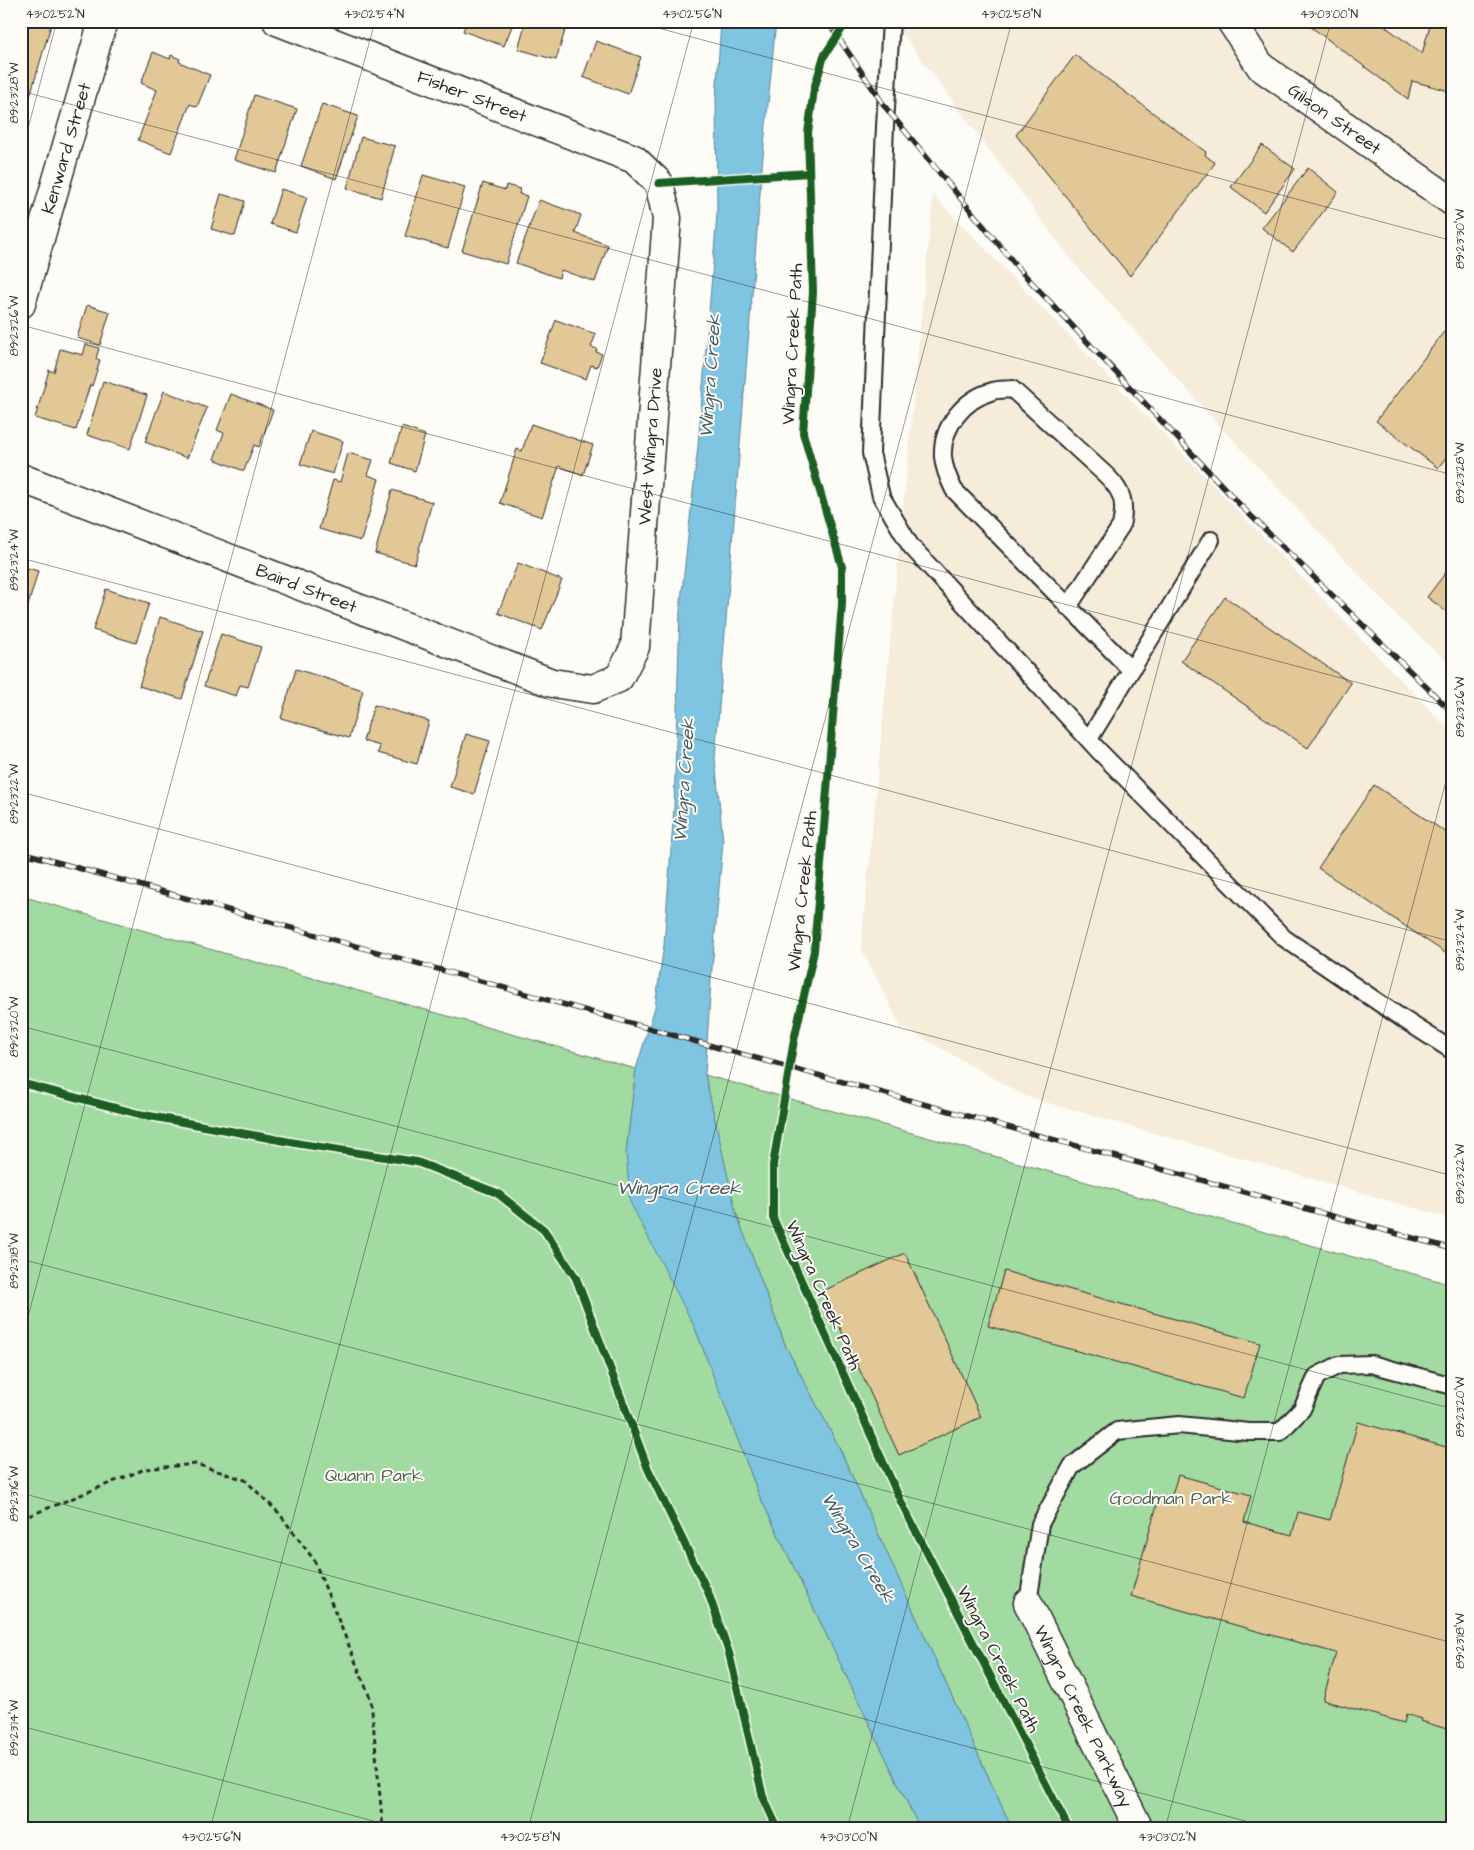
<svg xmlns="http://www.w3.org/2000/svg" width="1474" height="1850" viewBox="0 0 1474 1850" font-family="'Architects Daughter',sans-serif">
<rect width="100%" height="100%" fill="#fdfcf7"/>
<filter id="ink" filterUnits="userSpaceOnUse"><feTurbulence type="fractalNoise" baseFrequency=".02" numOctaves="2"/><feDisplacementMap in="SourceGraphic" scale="10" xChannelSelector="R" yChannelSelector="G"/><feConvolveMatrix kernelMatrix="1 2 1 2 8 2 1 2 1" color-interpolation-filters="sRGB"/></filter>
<g filter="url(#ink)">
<!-- built -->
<g fill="#f5ecda">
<path d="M 893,21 L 1453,21 L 1453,667 L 1397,616 L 1207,412 L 1073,262 Z"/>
<path d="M 933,195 L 1453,734 L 1453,1219 L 1025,1096 L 900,1025 L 861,948 Z"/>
</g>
<!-- green -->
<g fill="#a1dba1" stroke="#668366">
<path d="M 21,896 L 636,1069 L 626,1153 L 695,1328 L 759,1495 L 920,1829 L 21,1829 Z"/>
<path d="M 705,1075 L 1453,1285 L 1453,1829 L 1012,1829 L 839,1447 L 786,1347 L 736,1213 Z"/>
</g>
<!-- water -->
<path fill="#7fc4e0" stroke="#5d8798" d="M 721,21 L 776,21 L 763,156 L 715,758 L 723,842 L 711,980 L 705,1075 L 736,1213 L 786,1347 L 839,1447 L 1012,1829 L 920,1829 L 759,1495 L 695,1328 L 630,1202 L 626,1153 L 636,1069 L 655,1007 L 664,945 L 674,808 L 680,610 L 698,446 L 717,214 L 716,99 Z"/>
<!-- building -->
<g fill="#e2c897" stroke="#2b2b2b">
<path d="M 21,21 L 40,21 L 51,25 L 30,96 L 21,93 Z"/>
<path d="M 467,21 L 514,21 L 504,46 L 463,31 Z"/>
<path d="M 526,21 L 568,21 L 556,60 L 518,49 Z"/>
<path d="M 1303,21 L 1378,21 L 1422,54 L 1431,21 L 1453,21 L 1453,92 L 1412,81 L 1408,99 Z"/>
<path d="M 596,41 L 641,57 L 628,94 L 583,77 Z"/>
<path d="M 153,52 L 170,59 L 171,55 L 180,59 L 179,62 L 210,75 L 197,107 L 190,104 L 171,153 L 138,140 L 157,90 L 141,83 Z"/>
<path d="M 1075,55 L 1206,152 L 1205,155 L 1215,163 L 1130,276 L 1016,135 Z"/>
<path d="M 254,95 L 297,109 L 276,173 L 234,160 Z"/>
<path d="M 322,104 L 358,116 L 336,179 L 301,166 Z"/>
<path d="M 361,137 L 395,146 L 381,198 L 347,188 Z"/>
<path d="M 1262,145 L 1295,169 L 1264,212 L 1231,187 Z"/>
<path d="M 1308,168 L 1338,192 L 1293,252 L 1262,228 Z"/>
<path d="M 423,175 L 465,187 L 448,248 L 405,236 Z"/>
<path d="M 483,183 L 505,190 L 506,185 L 520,189 L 519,194 L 527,196 L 506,264 L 462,251 Z"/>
<path d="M 281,189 L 307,197 L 296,232 L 270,224 Z"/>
<path d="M 221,194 L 245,201 L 235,236 L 211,229 Z"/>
<path d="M 539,200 L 581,215 L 575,233 L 608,245 L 595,282 L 561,270 L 559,278 L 516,263 Z"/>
<path d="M 87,305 L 110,312 L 100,345 L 77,338 Z"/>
<path d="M 556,320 L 596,334 L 591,347 L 597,349 L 596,352 L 602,354 L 597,367 L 591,365 L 586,379 L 540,363 Z"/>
<path d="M 1453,320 L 1453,448 L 1438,468 L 1376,421 Z"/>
<path d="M 86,344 L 99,348 L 96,359 L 100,360 L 92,386 L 90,385 L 76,430 L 35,418 L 49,370 L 54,372 L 60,349 L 83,355 Z"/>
<path d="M 103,381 L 147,395 L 130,449 L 87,435 Z"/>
<path d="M 164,391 L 207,408 L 187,458 L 145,442 Z"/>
<path d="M 231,394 L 273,410 L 259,447 L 254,445 L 244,471 L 214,459 L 224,433 L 217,430 Z"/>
<path d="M 531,424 L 593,445 L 583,475 L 559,466 L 542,517 L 500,503 L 517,449 L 522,451 Z"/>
<path d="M 402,427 L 425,435 L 415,471 L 391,463 Z"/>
<path d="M 311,431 L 343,441 L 333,474 L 300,464 Z"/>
<path d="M 348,453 L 373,460 L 368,475 L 379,479 L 361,541 L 319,529 L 333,480 L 340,482 Z"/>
<path d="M 392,490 L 432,502 L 415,564 L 375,553 Z"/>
<path d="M 518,563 L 562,580 L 542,630 L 498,613 Z"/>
<path d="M 1453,563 L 1453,617 L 1427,597 Z"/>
<path d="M 21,566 L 38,571 L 21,630 Z"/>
<path d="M 106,589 L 149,603 L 136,643 L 93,630 Z"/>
<path d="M 1225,597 L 1351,683 L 1308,748 L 1181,661 Z"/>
<path d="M 160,617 L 203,631 L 182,699 L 139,686 Z"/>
<path d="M 221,634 L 261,647 L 248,687 L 240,685 L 236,696 L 204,686 Z"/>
<path d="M 296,669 L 363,690 L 349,738 L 281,718 Z"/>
<path d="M 374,705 L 429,721 L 417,764 L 378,753 L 380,746 L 363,741 Z"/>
<path d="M 466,734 L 490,741 L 474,794 L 450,787 Z"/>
<path d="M 1374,785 L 1453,837 L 1453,958 L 1318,868 Z"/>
<path d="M 905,1253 L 981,1417 L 899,1455 L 823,1291 Z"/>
<path d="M 1004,1271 L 1260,1343 L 1244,1398 L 988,1326 Z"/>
<path d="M 1358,1422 L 1453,1449 L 1453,1731 L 1421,1721 L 1422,1719 L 1406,1714 L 1404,1723 L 1323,1700 L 1336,1653 L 1131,1596 L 1159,1498 L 1170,1501 L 1178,1475 L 1251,1495 L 1244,1522 L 1292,1535 L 1298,1512 L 1330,1520 Z"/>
</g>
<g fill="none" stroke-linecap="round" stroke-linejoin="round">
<!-- service casing -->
<g stroke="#2b2b2b" stroke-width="20">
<g id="service">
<path d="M 891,21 L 885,126 L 871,453 L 881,496 L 910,545 L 1099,751 L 1284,938 L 1400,1017 L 1453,1051"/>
<path d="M 1068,607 L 1121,526 C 1126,503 1123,492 1107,476 L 1012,389 C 1006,390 999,389 993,391 C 964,399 941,427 943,457 C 944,469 949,480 954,490 L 1131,670"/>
<path d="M 1089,739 L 1211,540"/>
<path d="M 1028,1603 L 1040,1524 L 1072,1466 L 1117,1431 L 1179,1425 L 1249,1432 L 1280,1432 L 1302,1409 L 1317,1376 L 1339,1365 L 1371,1364 L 1453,1386"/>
</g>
</g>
<!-- minor casing -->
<g stroke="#2b2b2b" stroke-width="31">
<g id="minor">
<path id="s1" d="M 1231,21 L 1261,67 L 1453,202"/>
<path id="s2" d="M 21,304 L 103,21"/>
<path id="s3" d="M 21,478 L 552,683 L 593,689 L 619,678 L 635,647 L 667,218 L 659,183 L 634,159 L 277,21"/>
<path id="s4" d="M 1028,1603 L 1139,1829"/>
</g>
</g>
<!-- path -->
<path stroke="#2b2b2b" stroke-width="3" stroke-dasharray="5 4" stroke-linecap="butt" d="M 21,1519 L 145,1469 L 196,1464 L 245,1480 L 279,1513 L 314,1560 L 371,1700 L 383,1829"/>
<!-- service -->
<use href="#service" stroke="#fdfcf7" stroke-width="16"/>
<!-- minor -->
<use href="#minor" stroke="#fdfcf7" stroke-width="28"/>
<!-- rail casing -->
<g stroke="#2b2b2b" stroke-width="5.5">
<g id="rail">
<path d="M 827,21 L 886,108 L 1019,269 L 1243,508 L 1453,713"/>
<path d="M 21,852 L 719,1048 L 1453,1249"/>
</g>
</g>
<!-- rail -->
<use href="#rail" stroke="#fdfcf7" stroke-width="4" stroke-dasharray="11" stroke-linecap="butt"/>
<!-- cycleway casing -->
<g stroke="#fdfcf7" stroke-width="11">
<g id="cycleway">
<path d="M 847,21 L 824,56 L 814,89 L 808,133 L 813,292 L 803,433 L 842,567 L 842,604 L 814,951 L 794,1040 L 773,1165 L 773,1218 L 902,1504 L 1069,1829"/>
<path d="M 659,183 L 809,173"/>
<path d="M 21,1083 L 139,1114 L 301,1144 L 417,1162 L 497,1193 L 544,1230 L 576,1278 L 648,1469 L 708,1592 L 729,1653 L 763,1797 L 778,1829"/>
</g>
</g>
<!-- cycleway -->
<use href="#cycleway" stroke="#1b5e20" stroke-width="8"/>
</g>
</g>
<!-- ticks -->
<path fill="none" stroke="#2b2b2b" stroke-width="1" stroke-opacity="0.45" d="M 632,21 L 1453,241M 21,91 L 1453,475M 21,154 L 57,21M 21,325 L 1453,708M 21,558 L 1453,942M 21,792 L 1453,1176M 21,1026 L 1453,1409M 21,1259 L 1453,1643M 21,1343 L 375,21M 21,1493 L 1275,1829M 21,1726 L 403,1829M 210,1829 L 694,21M 528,1829 L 1012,21M 847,1829 L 1331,21M 1165,1829 L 1453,755"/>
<g text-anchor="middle" stroke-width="4" stroke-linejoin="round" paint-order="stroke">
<!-- street labels -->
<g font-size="18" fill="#2b2b2b" stroke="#fdfcf7">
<text transform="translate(472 96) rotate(21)" y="6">Fisher Street</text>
<text dy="6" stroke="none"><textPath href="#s1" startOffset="145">Gilson Street</textPath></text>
<text dy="6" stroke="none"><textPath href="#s2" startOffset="162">Kenward Street</textPath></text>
<text transform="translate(792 344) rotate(-87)" y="6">Wingra Creek Path</text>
<text dy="6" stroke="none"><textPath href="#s3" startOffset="875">West Wingra Drive</textPath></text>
<text dy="6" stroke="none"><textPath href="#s3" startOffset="306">Baird Street</textPath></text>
<text transform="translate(802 891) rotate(-84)" y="6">Wingra Creek Path</text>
<text transform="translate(824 1295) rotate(66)" y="6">Wingra Creek Path</text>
<text transform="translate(999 1659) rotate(63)" y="6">Wingra Creek Path</text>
<text dy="6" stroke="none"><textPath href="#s4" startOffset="126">Wingra Creek Parkway</textPath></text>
</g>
<!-- park labels -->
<g font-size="18" fill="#4e604e" stroke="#fdfcf7">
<text x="374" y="1481">Quann Park</text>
<text x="1171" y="1504">Goodman Park</text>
</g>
<!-- water labels -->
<g font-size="19" font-style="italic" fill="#445961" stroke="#fdfcf7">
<text transform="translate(709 376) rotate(-86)" y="7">Wingra Creek</text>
<text transform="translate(683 780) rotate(-86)" y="7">Wingra Creek</text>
<text x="679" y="1194">Wingra Creek</text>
<text transform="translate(859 1547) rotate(59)" y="7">Wingra Creek</text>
</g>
</g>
<!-- margin -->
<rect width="1474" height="1850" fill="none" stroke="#fdfcf7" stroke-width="55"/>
<rect x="28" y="28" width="1418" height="1794" fill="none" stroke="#2b2b2b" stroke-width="2"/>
<g font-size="12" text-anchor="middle" fill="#2b2b2b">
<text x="55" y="18">43°02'52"N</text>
<text x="374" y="18">43°02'54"N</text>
<text x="692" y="18">43°02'56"N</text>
<text x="1011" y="18">43°02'58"N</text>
<text x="1329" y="18">43°03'00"N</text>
<text transform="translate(14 93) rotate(-90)" y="4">89°23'28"W</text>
<text transform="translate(1460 239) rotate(-90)" y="4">89°23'30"W</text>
<text transform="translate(14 326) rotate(-90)" y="4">89°23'26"W</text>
<text transform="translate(1460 473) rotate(-90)" y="4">89°23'28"W</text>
<text transform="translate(14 560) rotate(-90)" y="4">89°23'24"W</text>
<text transform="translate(1460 707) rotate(-90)" y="4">89°23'26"W</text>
<text transform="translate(14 794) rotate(-90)" y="4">89°23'22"W</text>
<text transform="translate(1460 940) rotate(-90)" y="4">89°23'24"W</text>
<text transform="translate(14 1027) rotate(-90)" y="4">89°23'20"W</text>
<text transform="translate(1460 1174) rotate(-90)" y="4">89°23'22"W</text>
<text transform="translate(14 1261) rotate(-90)" y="4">89°23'18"W</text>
<text transform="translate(1460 1407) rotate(-90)" y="4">89°23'20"W</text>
<text transform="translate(14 1494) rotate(-90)" y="4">89°23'16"W</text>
<text transform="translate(1460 1641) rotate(-90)" y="4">89°23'18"W</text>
<text transform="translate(14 1728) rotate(-90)" y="4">89°23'14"W</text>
<text x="211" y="1841">43°02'56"N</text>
<text x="530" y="1841">43°02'58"N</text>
<text x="848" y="1841">43°03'00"N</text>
<text x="1167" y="1841">43°03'02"N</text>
</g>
</svg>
